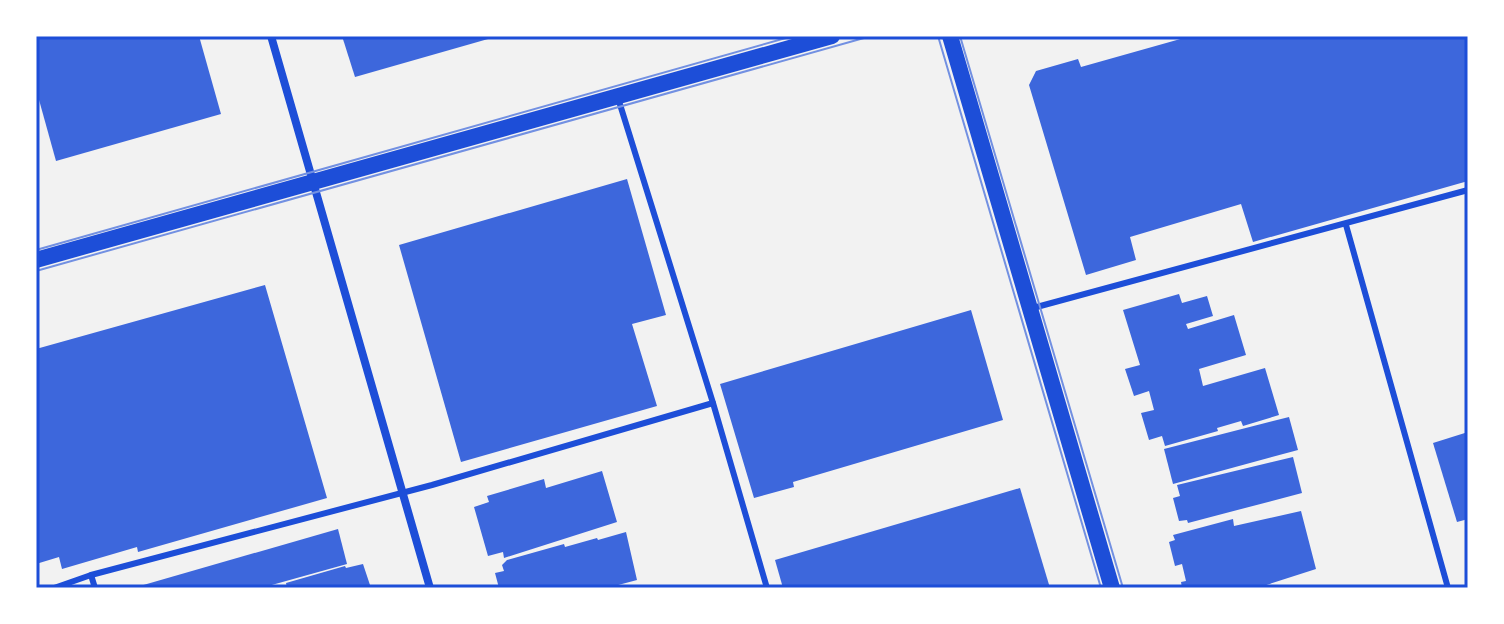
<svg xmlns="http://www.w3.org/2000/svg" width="1504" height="624" viewBox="0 0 1504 624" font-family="'Golos Text',sans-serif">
<rect width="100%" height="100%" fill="#f2f2f2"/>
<!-- building -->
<g fill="#3d67dc">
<path d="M 36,36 L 199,36 L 221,114 L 56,161 L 36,89 Z"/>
<path d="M 342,36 L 494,36 L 495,37 L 355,77 Z"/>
<path d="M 1191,36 L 1468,36 L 1468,181 L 1253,242 L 1241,204 L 1130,237 L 1136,260 L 1086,275 L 1029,85 L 1036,71 L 1078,59 L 1081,67 Z"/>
<path d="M 627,179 L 666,315 L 632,324 L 657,406 L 461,462 L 399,245 Z"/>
<path d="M 265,285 L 327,498 L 138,552 L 137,547 L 62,569 L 59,557 L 36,564 L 36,349 Z"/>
<path d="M 1179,294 L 1182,303 L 1207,296 L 1213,316 L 1186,324 L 1188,329 L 1234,315 L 1246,355 L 1199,369 L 1203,386 L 1265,368 L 1279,415 L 1243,426 L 1241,421 L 1217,428 L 1218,431 L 1165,446 L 1162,436 L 1149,440 L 1141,413 L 1154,410 L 1149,391 L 1134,396 L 1125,369 L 1140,365 L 1123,310 Z"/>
<path d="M 971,310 L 1003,420 L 793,482 L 794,487 L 754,498 L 720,384 Z"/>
<path d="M 1289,417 L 1298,450 L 1173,484 L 1164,449 Z"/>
<path d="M 1468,432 L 1468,519 L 1457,522 L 1433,443 Z"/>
<path d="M 1293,457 L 1302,493 L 1188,523 L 1187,520 L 1179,521 L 1173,498 L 1180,496 L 1177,485 Z"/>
<path d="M 602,471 L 617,522 L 504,558 L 503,552 L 488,556 L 474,507 L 489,502 L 487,496 L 544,479 L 546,488 Z"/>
<path d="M 1020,488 L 1050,588 L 783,588 L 775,560 Z"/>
<path d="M 1301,511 L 1316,569 L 1257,588 L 1182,588 L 1181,582 L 1186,581 L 1182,564 L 1175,566 L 1169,542 L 1175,540 L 1173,535 L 1233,519 L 1234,526 Z"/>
<path d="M 338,529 L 347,564 L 261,588 L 133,588 Z"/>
<path d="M 626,532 L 637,580 L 607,588 L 499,588 L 495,573 L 504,571 L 502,565 L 507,560 L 564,544 L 565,547 L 597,538 L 598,540 Z"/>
<path d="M 363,564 L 371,588 L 287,588 L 286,583 L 345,566 L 346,568 Z"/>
</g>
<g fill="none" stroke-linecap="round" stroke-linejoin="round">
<!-- service -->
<g stroke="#1d4ed8" stroke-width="6">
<path d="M 618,98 L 713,403 L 767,588"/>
<path d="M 1346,225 L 1448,588"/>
<path d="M 1033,308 L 1468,190"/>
<path d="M 91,575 L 95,588"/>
<path d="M 54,588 L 91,575 L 432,485 L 713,403"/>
</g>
<!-- minor -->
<path stroke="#1d4ed8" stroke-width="8" d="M 271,36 L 430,588"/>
<!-- secondary -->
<g stroke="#1d4ed8" stroke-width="16">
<path d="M 950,36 L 1112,588"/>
<path d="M 36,260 L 832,36"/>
</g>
<!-- tram -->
<g stroke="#7290e2" stroke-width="2">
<path d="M 938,36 L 1101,588"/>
<path d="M 960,36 L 1123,588"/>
<path d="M 36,250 L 793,36"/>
<path d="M 36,271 L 871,36"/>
</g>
</g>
<!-- border -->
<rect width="1504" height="624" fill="none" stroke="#ffffff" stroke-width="76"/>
<rect x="38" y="38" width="1428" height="548" fill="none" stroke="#1d4ed8" stroke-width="3"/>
</svg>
